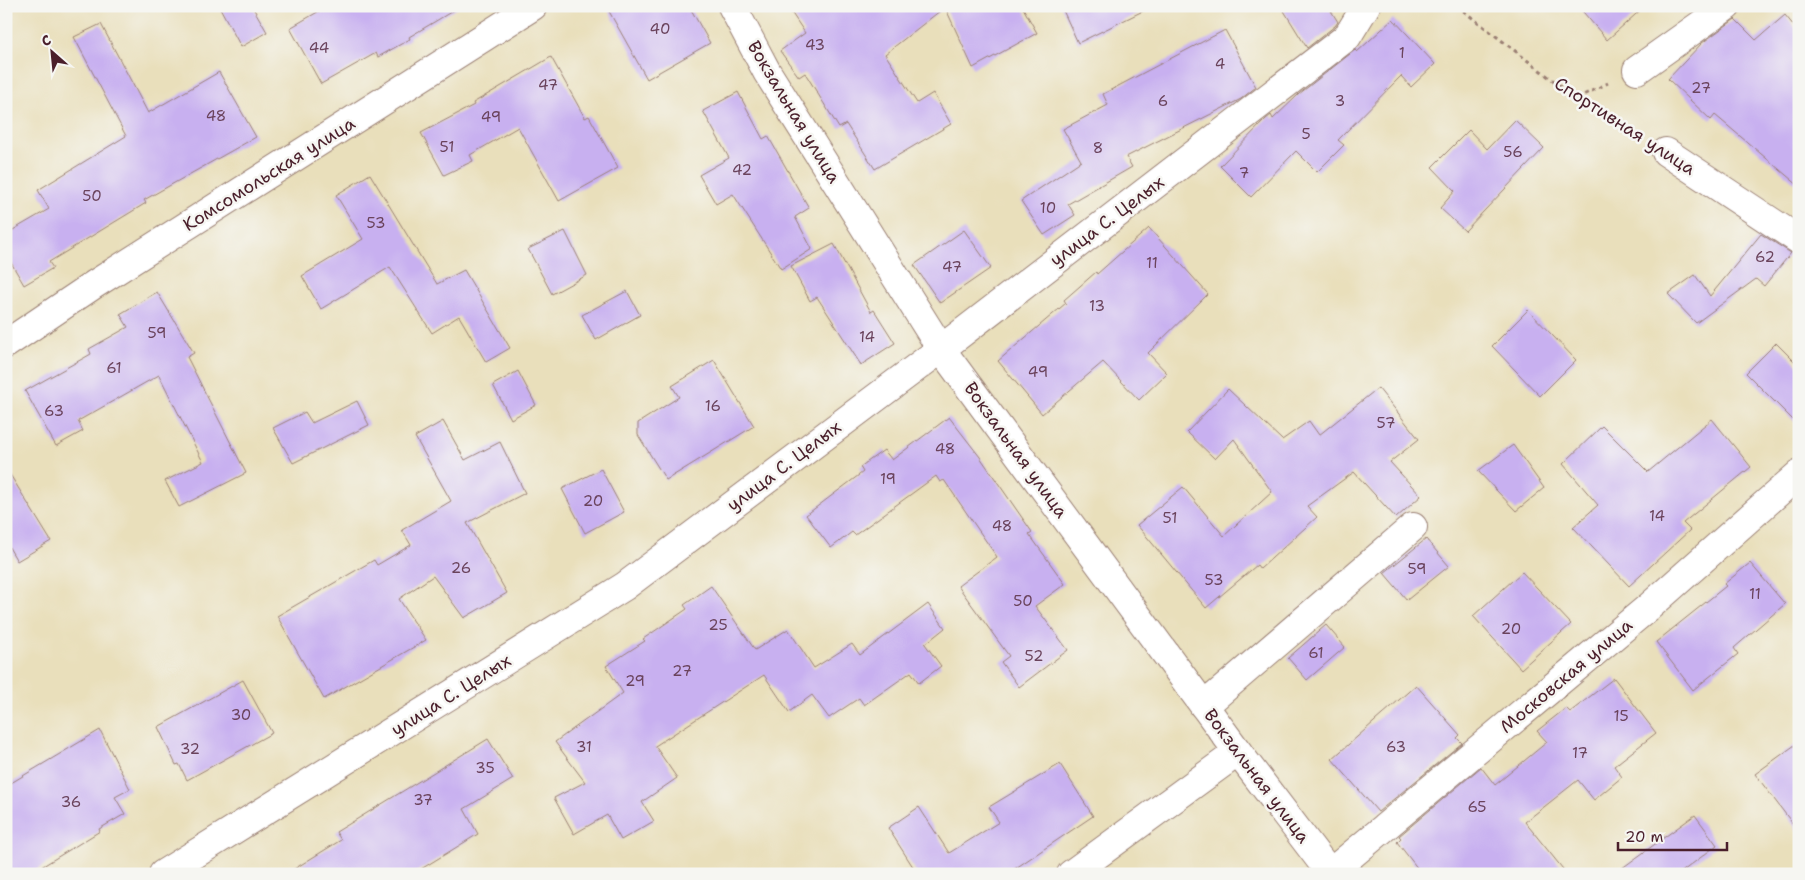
<svg xmlns="http://www.w3.org/2000/svg" width="1805" height="880" viewBox="0 0 1805 880" font-family="'Shantell Sans',sans-serif">
<rect width="100%" height="100%" fill="#f6f6f2"/>
<filter id="ink" filterUnits="userSpaceOnUse"><feTurbulence type="fractalNoise" baseFrequency=".02" numOctaves="2"/><feDisplacementMap in="SourceGraphic" scale="10" xChannelSelector="R" yChannelSelector="G"/><feConvolveMatrix kernelMatrix="1 2 1 2 8 2 1 2 1" color-interpolation-filters="sRGB"/></filter>
<filter id="wash" filterUnits="userSpaceOnUse"><feTurbulence type="fractalNoise" baseFrequency=".0096" numOctaves="4" result="noise"/><feDisplacementMap in="SourceGraphic" scale="20" xChannelSelector="R" yChannelSelector="G"/><feGaussianBlur stdDeviation="1.12" result="paint"/><feColorMatrix in="noise" values="0 0 0 0 0 0 0 0 0 0 0 0 0 0 0 0 0 1.4 0 .05"/><feComposite in="paint" operator="in"/></filter>
<g filter="url(#wash)">
<rect width="100%" height="100%" fill="#e9dfbb"/>
<g id="blocks">
<!-- building -->
<g fill="#c8b0f0">
<path d="M 219,6 L 252,6 L 267,32 L 241,47 Z"/>
<path d="M 328,6 L 461,6 L 409,37 L 410,39 L 378,57 L 376,53 L 321,84 L 290,28 Z"/>
<path d="M 606,6 L 689,6 L 710,43 L 647,79 Z"/>
<path d="M 787,6 L 1022,6 L 1037,33 L 973,68 L 945,7 L 885,54 L 917,103 L 933,93 L 951,124 L 875,169 L 846,124 L 839,128 L 805,73 L 799,77 L 780,51 L 805,33 Z"/>
<path d="M 1061,6 L 1153,6 L 1078,43 Z"/>
<path d="M 1281,6 L 1328,6 L 1338,22 L 1335,26 L 1307,48 Z"/>
<path d="M 1578,6 L 1645,6 L 1607,40 Z"/>
<path d="M 1785,15 L 1799,32 L 1799,186 L 1715,115 L 1711,120 L 1668,79 L 1702,43 L 1735,19 L 1756,40 Z"/>
<path d="M 1393,19 L 1435,64 L 1411,87 L 1401,76 L 1338,140 L 1344,145 L 1317,172 L 1296,151 L 1251,197 L 1220,166 L 1266,119 L 1271,115 L 1273,119 L 1299,94 L 1355,50 L 1357,52 Z"/>
<path d="M 101,24 L 148,113 L 219,72 L 256,137 L 144,200 L 146,203 L 49,262 L 53,268 L 24,285 L 6,254 L 6,234 L 49,209 L 38,190 L 126,136 L 74,37 Z"/>
<path d="M 1225,30 L 1256,87 L 1241,99 L 1126,157 L 1132,167 L 1068,204 L 1075,215 L 1044,235 L 1021,201 L 1081,161 L 1063,129 L 1108,105 L 1103,94 Z"/>
<path d="M 551,57 L 585,118 L 589,116 L 618,168 L 559,201 L 518,127 L 470,155 L 473,161 L 444,175 L 421,133 L 474,105 L 473,103 Z"/>
<path d="M 738,92 L 763,139 L 768,136 L 809,208 L 795,217 L 812,249 L 781,269 L 733,194 L 716,204 L 699,175 L 729,158 L 703,111 Z"/>
<path d="M 1515,120 L 1544,148 L 1465,231 L 1440,208 L 1455,191 L 1432,167 L 1469,130 L 1487,149 Z"/>
<path d="M 370,174 L 437,284 L 464,270 L 510,348 L 486,362 L 459,316 L 432,333 L 390,267 L 321,309 L 302,276 L 363,239 L 336,195 Z"/>
<path d="M 1149,228 L 1208,294 L 1148,353 L 1167,373 L 1139,400 L 1103,362 L 1042,414 L 998,361 L 1066,303 L 1064,300 L 1096,272 L 1097,274 Z"/>
<path d="M 964,230 L 991,268 L 940,303 L 914,265 Z"/>
<path d="M 565,231 L 587,275 L 552,294 L 528,249 Z"/>
<path d="M 1761,234 L 1791,253 L 1764,286 L 1756,279 L 1696,323 L 1668,294 L 1695,275 L 1710,296 Z"/>
<path d="M 834,244 L 871,312 L 874,310 L 895,343 L 861,365 L 817,297 L 810,301 L 791,266 Z"/>
<path d="M 627,291 L 640,315 L 596,340 L 582,315 Z"/>
<path d="M 157,292 L 194,353 L 187,357 L 246,473 L 179,507 L 165,481 L 203,462 L 159,375 L 78,421 L 83,431 L 56,446 L 25,391 L 91,354 L 89,349 L 128,327 L 120,314 Z"/>
<path d="M 1528,310 L 1576,360 L 1540,396 L 1492,346 Z"/>
<path d="M 1776,343 L 1799,366 L 1799,426 L 1746,373 Z"/>
<path d="M 714,360 L 754,426 L 666,480 L 638,435 L 638,423 L 679,397 L 672,386 Z"/>
<path d="M 518,371 L 536,405 L 511,419 L 493,385 Z"/>
<path d="M 1378,388 L 1419,439 L 1390,462 L 1421,496 L 1396,518 L 1354,472 L 1307,506 L 1317,517 L 1260,569 L 1257,565 L 1206,608 L 1137,525 L 1183,487 L 1224,536 L 1272,492 L 1234,439 L 1215,459 L 1187,432 L 1228,389 L 1282,440 L 1309,421 L 1319,435 Z"/>
<path d="M 357,401 L 369,425 L 293,463 L 273,428 L 305,412 L 312,423 Z"/>
<path d="M 949,417 L 980,457 L 1032,532 L 1029,534 L 1065,584 L 1035,606 L 1068,650 L 1019,687 L 1001,662 L 1009,656 L 958,586 L 997,557 L 944,480 L 940,482 L 936,476 L 855,535 L 852,532 L 831,548 L 806,515 L 863,472 L 860,467 L 884,450 L 892,460 Z"/>
<path d="M 1712,419 L 1751,467 L 1683,523 L 1690,530 L 1629,586 L 1573,527 L 1598,505 L 1563,464 L 1602,426 L 1648,472 Z"/>
<path d="M 443,421 L 465,460 L 500,442 L 525,493 L 467,523 L 507,593 L 464,618 L 433,576 L 399,599 L 426,640 L 324,699 L 277,616 L 374,560 L 377,565 L 411,545 L 402,530 L 451,501 L 415,437 Z"/>
<path d="M 1513,445 L 1544,488 L 1516,511 L 1478,471 Z"/>
<path d="M 6,468 L 51,541 L 17,561 L 6,542 Z"/>
<path d="M 601,469 L 624,512 L 585,533 L 562,489 Z"/>
<path d="M 1426,539 L 1449,566 L 1407,600 L 1384,573 Z"/>
<path d="M 1750,563 L 1785,604 L 1734,648 L 1738,654 L 1693,690 L 1656,642 L 1726,586 L 1724,584 Z"/>
<path d="M 1522,572 L 1571,624 L 1521,669 L 1473,616 Z"/>
<path d="M 711,586 L 755,650 L 788,629 L 814,668 L 852,644 L 860,655 L 928,604 L 945,628 L 925,644 L 941,666 L 919,683 L 911,672 L 864,705 L 859,698 L 829,718 L 812,695 L 789,712 L 764,675 L 655,746 L 677,778 L 642,802 L 654,821 L 621,840 L 607,815 L 574,834 L 554,798 L 585,782 L 555,742 L 623,693 L 606,666 L 645,641 L 643,639 L 687,609 L 684,605 Z"/>
<path d="M 1326,625 L 1345,647 L 1307,680 L 1288,658 Z"/>
<path d="M 1614,678 L 1656,733 L 1614,766 L 1622,777 L 1594,800 L 1578,780 L 1525,822 L 1567,874 L 1422,874 L 1397,842 L 1401,838 L 1399,836 L 1481,767 L 1495,785 L 1547,742 L 1537,731 L 1566,708 L 1570,712 Z"/>
<path d="M 243,680 L 272,733 L 187,780 L 179,764 L 176,765 L 158,727 Z"/>
<path d="M 1416,685 L 1460,735 L 1457,738 L 1462,743 L 1378,812 L 1332,759 Z"/>
<path d="M 100,730 L 130,789 L 115,797 L 125,814 L 99,829 L 100,831 L 30,874 L 6,874 L 6,786 Z"/>
<path d="M 488,739 L 513,779 L 464,809 L 478,834 L 413,874 L 286,874 L 341,840 L 336,832 Z"/>
<path d="M 1799,742 L 1799,832 L 1755,774 Z"/>
<path d="M 1060,764 L 1093,816 L 1007,874 L 915,874 L 917,873 L 888,828 L 919,807 L 949,853 L 999,822 L 989,807 Z"/>
<path d="M 1695,815 L 1717,845 L 1679,874 L 1614,874 Z"/>
</g>
</g>
</g>
<g filter="url(#ink)">
<use href="#blocks" fill-opacity="0" stroke="#9a7f73" stroke-width="1"/>
<g fill="none" stroke-linecap="round" stroke-linejoin="round">
<!-- minor casing -->
<g stroke="#9a7f73" stroke-width="30">
<g id="minor">
<path d="M 1637,70 L 1727,6"/>
<path d="M 1666,152 L 1799,240"/>
<path d="M 1204,706 L 1413,527"/>
<path d="M 1330,873 L 1650,606 L 1799,474"/>
<path d="M 163,874 L 625,586 L 941,349 L 1347,37 L 1366,6"/>
<path d="M 1071,874 L 1238,752"/>
</g>
</g>
<!-- major casing -->
<g stroke="#9a7f73" stroke-width="30">
<g id="major">
<path d="M 732,6 L 767,72 L 941,349 L 1238,752 L 1331,874"/>
<path d="M 6,344 L 95,284 L 533,6"/>
</g>
</g>
<!-- path -->
<g stroke="#9a7f73" stroke-width="3" stroke-dasharray="4 4" stroke-linecap="butt">
<path d="M 1457,6 L 1576,98 L 1639,136"/>
<path d="M 1577,98 L 1608,83"/>
</g>
<!-- minor -->
<use href="#minor" stroke="#fff" stroke-width="28"/>
<!-- major -->
<use href="#major" stroke="#fff" stroke-width="28"/>
</g>
</g>
<g text-anchor="middle" stroke-width="5" stroke-linejoin="round" paint-order="stroke">
<!-- number labels -->
<g font-size="15" fill="#6a435c">
<text x="660" y="34">40</text>
<text x="815" y="50">43</text>
<text x="319" y="53">44</text>
<text x="1402" y="58">1</text>
<text x="1220" y="69">4</text>
<text x="548" y="90">47</text>
<text x="1701" y="93">27</text>
<text x="1163" y="106">6</text>
<text x="1340" y="106">3</text>
<text x="216" y="121">48</text>
<text x="491" y="122">49</text>
<text x="1306" y="139">5</text>
<text x="447" y="152">51</text>
<text x="1098" y="153">8</text>
<text x="1513" y="157">56</text>
<text x="742" y="175">42</text>
<text x="1244" y="178">7</text>
<text x="92" y="201">50</text>
<text x="1048" y="213">10</text>
<text x="376" y="228">53</text>
<text x="1765" y="262">62</text>
<text x="1152" y="268">11</text>
<text x="952" y="272">47</text>
<text x="1097" y="311">13</text>
<text x="157" y="338">59</text>
<text x="867" y="342">14</text>
<text x="114" y="373">61</text>
<text x="1038" y="377">49</text>
<text x="713" y="411">16</text>
<text x="54" y="416">63</text>
<text x="1386" y="428">57</text>
<text x="945" y="454">48</text>
<text x="888" y="484">19</text>
<text x="593" y="506">20</text>
<text x="1657" y="521">14</text>
<text x="1170" y="523">51</text>
<text x="1002" y="531">48</text>
<text x="461" y="573">26</text>
<text x="1417" y="574">59</text>
<text x="1214" y="585">53</text>
<text x="1755" y="599">11</text>
<text x="1023" y="606">50</text>
<text x="718" y="630">25</text>
<text x="1511" y="634">20</text>
<text x="1316" y="658">61</text>
<text x="1034" y="661">52</text>
<text x="682" y="676">27</text>
<text x="635" y="686">29</text>
<text x="241" y="720">30</text>
<text x="1621" y="721">15</text>
<text x="584" y="752">31</text>
<text x="1396" y="752">63</text>
<text x="190" y="754">32</text>
<text x="1580" y="758">17</text>
<text x="485" y="773">35</text>
<text x="423" y="805">37</text>
<text x="71" y="807">36</text>
<text x="1477" y="812">65</text>
</g>
<!-- street labels -->
<g font-size="18" fill="#4a1f2b" stroke="#f6f6f2">
<text transform="translate(794 112) rotate(59)" y="6">Вокзальная улица</text>
<text transform="translate(1625 126) rotate(33)" y="6">Спортивная улица</text>
<text transform="translate(269 174) rotate(-32)" y="6">Комсомольская улица</text>
<text transform="translate(1107 221) rotate(-37)" y="6">улица С. Целых</text>
<text transform="translate(1016 450) rotate(54)" y="6">Вокзальная улица</text>
<text transform="translate(784 466) rotate(-37)" y="6">улица С. Целых</text>
<text transform="translate(1566 676) rotate(-40)" y="6">Московская улица</text>
<text transform="translate(451 695) rotate(-32)" y="6">улица С. Целых</text>
<text transform="translate(1257 776) rotate(53)" y="6">Вокзальная улица</text>
</g>
</g>
<!-- margin -->
<rect width="1805" height="880" fill="none" stroke="#f6f6f2" stroke-width="25"/>
<!-- north arrow -->
<g transform="translate(52 52) rotate(333)" stroke="#f6f6f2" stroke-width="4" paint-order="stroke">
<path d="M0-4L9 19L0 12L-9 19Z" fill="#4a1f2b"/>
<text y="-8" font-size="14" font-weight="bold" text-anchor="middle" fill="#4a1f2b">С</text>
</g>
<!-- scale -->
<path d="M1618 842v8h109v-8" fill="none" stroke="#4a1f2b" stroke-width="2.5"/>
<text x="1625" y="842" font-size="15" fill="#4a1f2b" stroke="#f6f6f2" stroke-width="4" paint-order="stroke">20 m</text>
</svg>
